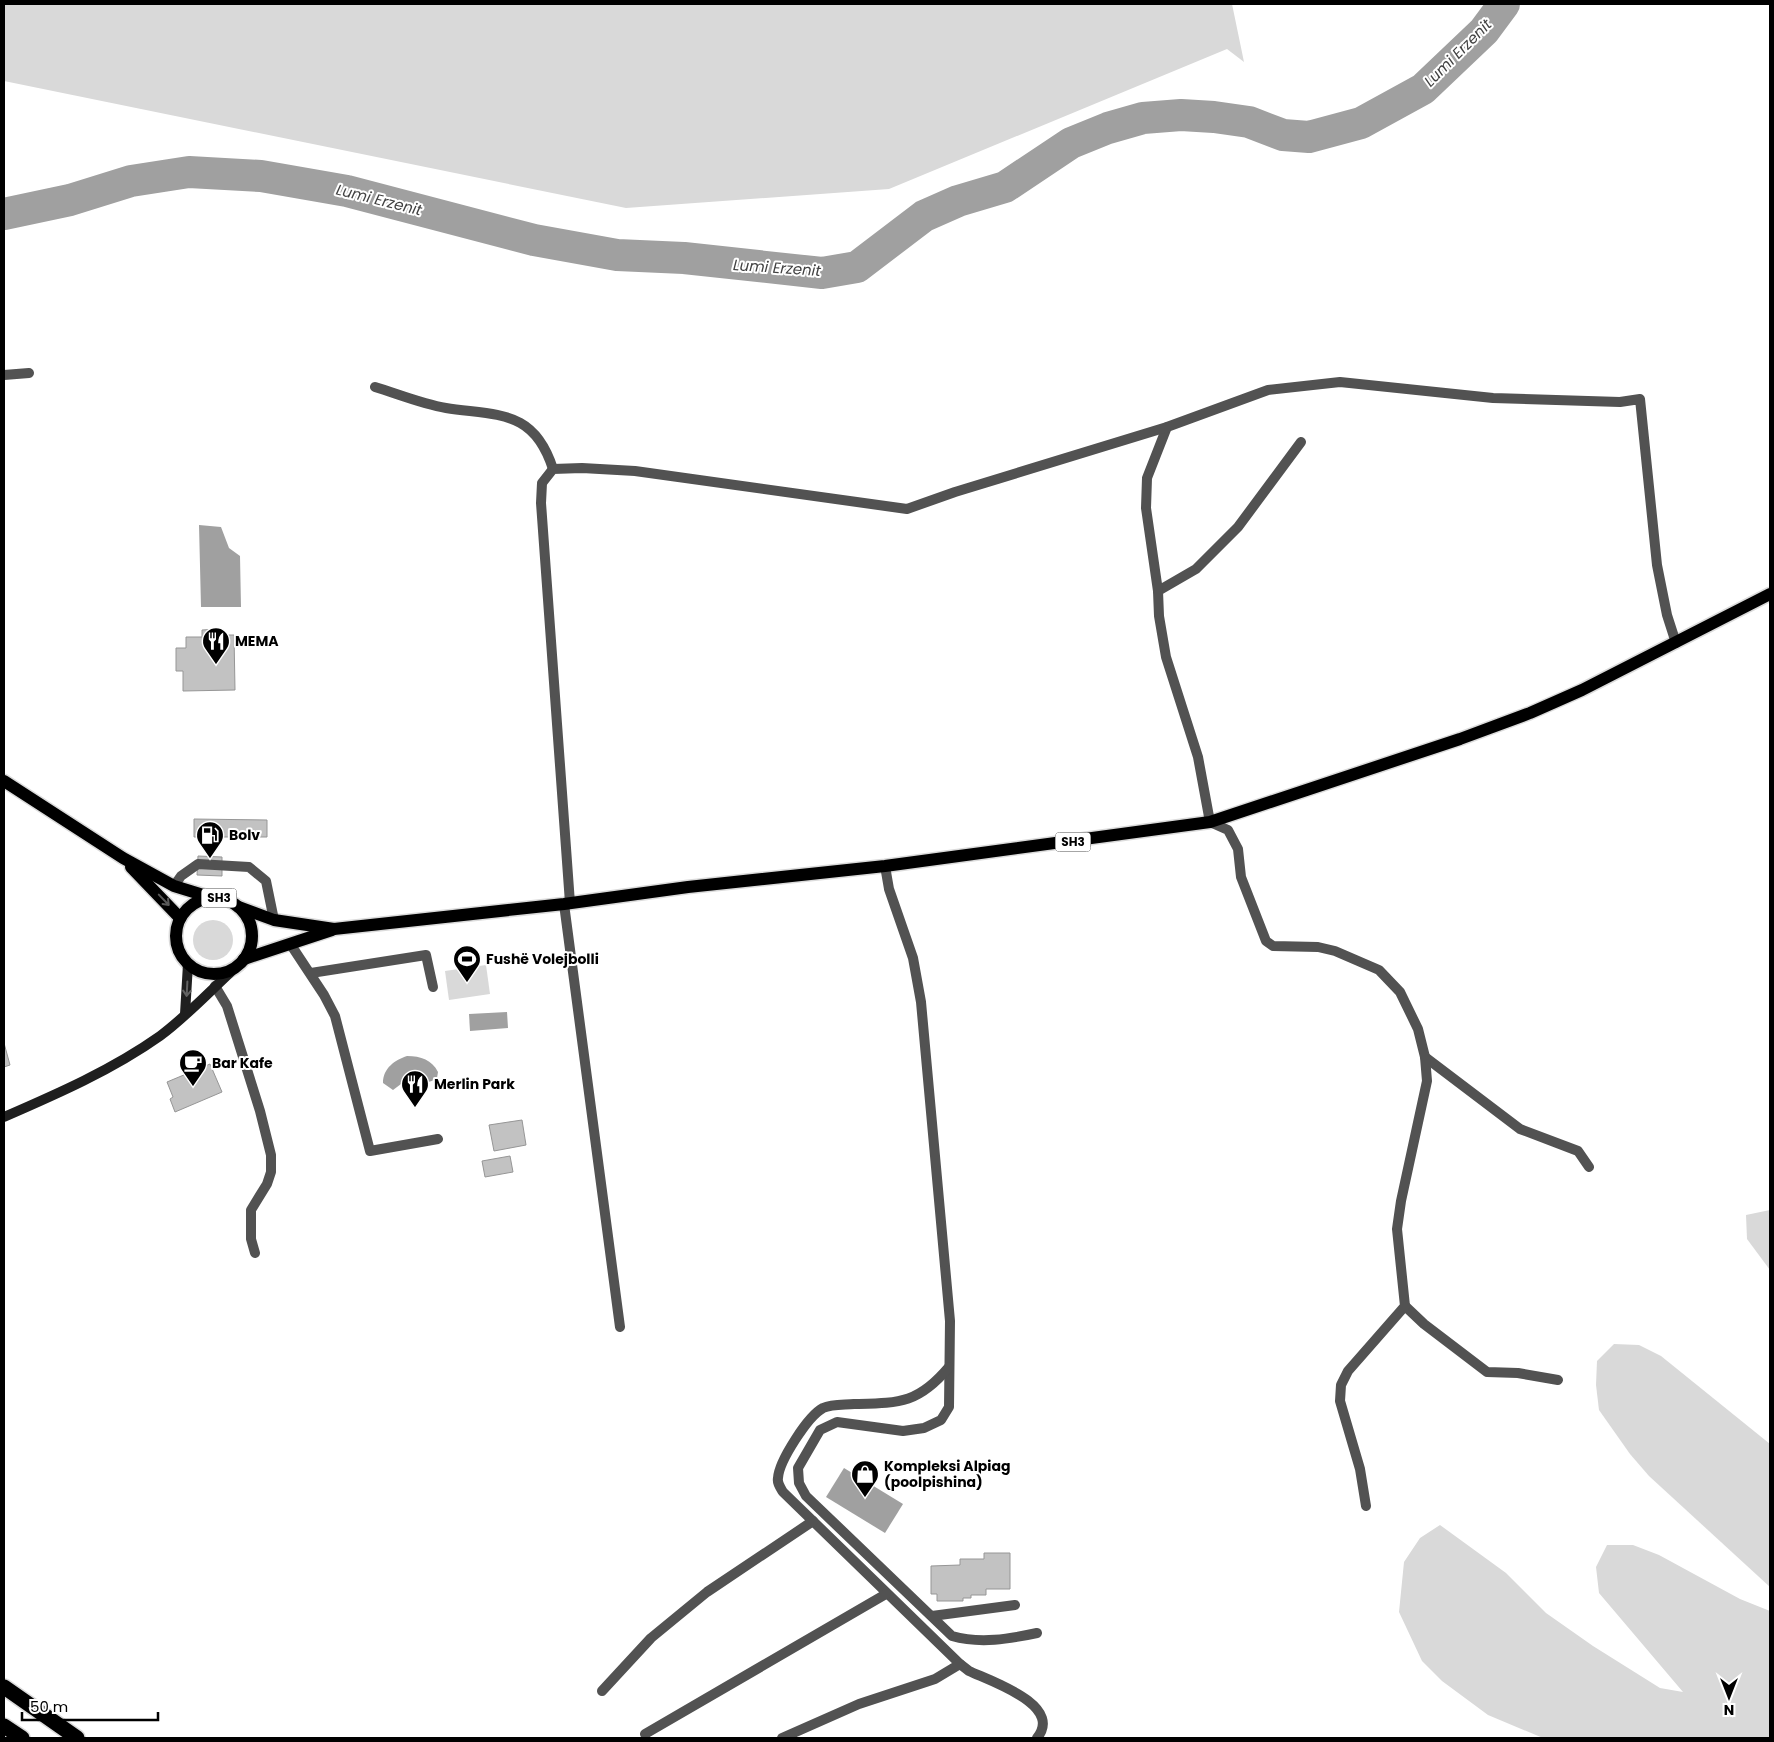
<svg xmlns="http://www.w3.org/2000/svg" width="1774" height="1742" viewBox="0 0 1774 1742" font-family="Poppins,sans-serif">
<rect width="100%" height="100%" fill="#fff"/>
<!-- green -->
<g fill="#d9d9d9">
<path d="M 4,4 L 1232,4 L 1244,62 L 1227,49 L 889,189 L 626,208 L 4,81 Z"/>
<circle cx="213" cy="940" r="20"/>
<path d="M 486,965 L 490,994 L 449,1000 L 445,971 Z"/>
<path d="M 1770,1210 L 1770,1270 L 1747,1239 L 1746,1215 Z"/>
<path d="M 1614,1344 L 1639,1345 L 1661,1356 L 1770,1444 L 1770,1587 L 1649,1476 L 1630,1454 L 1599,1410 L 1596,1385 L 1597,1361 Z"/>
<path d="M 1440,1525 L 1506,1573 L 1546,1613 L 1593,1646 L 1660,1688 L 1683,1692 L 1599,1593 L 1596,1567 L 1607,1545 L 1633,1545 L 1659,1555 L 1740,1599 L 1770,1611 L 1770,1738 L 1543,1738 L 1488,1715 L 1442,1681 L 1422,1661 L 1399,1612 L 1404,1562 L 1420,1538 Z"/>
</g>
<!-- water -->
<g fill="#a0a0a0">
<path d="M 199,525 L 221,527 L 229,548 L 240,556 L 241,607 L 201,607 Z"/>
<path d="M 507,1012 L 508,1028 L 470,1031 L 469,1014 Z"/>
<path d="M 407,1056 C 421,1056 432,1060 438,1072 L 437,1078 C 426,1086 417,1081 406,1076 L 401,1084 L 393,1090 L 383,1083 C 383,1068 395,1060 407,1056 Z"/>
<path d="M 844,1468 L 903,1504 L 885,1533 L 826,1497 Z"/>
</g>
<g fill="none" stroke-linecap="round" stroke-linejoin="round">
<!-- river -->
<path stroke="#a0a0a0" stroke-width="32" d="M 4,214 L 70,200 L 131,181 L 189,172 L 261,176 L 347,191 L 534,240 L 617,255 L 684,258 L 822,273 L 857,267 L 924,216 L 958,201 L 1005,187 L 1071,143 L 1108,128 L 1143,118 L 1181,115 L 1214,117 L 1249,122 L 1283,135 L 1309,137 L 1361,123 L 1423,89 L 1484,31 L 1504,4"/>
</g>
<!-- building -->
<g fill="#c2c2c2" stroke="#969696">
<path d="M 218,629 L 218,635 L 234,635 L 235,690 L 183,691 L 183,671 L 176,671 L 176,648 L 186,648 L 186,637 L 202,637 L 202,630 Z"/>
<path d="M 194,819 L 267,820 L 267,837 L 194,837 Z"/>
<path d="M 198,856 L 222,857 L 222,876 L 197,875 Z"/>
<path d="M 4,1043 L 10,1065 L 4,1067 Z"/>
<path d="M 210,1064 L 222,1092 L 175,1112 L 170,1099 L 173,1097 L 167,1082 Z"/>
<path d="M 522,1120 L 526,1145 L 494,1151 L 489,1125 Z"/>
<path d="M 510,1156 L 513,1172 L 485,1177 L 482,1161 Z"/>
<path d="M 984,1553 L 1010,1553 L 1010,1589 L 986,1589 L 986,1595 L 971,1595 L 971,1598 L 963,1598 L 963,1601 L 937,1601 L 937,1594 L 931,1594 L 931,1566 L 960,1565 L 960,1559 L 984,1559 Z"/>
</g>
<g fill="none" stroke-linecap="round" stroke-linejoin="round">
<!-- primary casing -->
<g stroke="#dbdbdb" stroke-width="15">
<g id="primary">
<path d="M 4,781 L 123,858 L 174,886 L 213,898"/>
<path d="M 131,867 L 180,918"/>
<circle cx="214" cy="936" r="38"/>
<path d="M 239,907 L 274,920 L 334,929 L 564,904 L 688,887 L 885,866 L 1210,822 L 1460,739 L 1530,713 L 1582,690 L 1770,594"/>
<path d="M 244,959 L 332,930"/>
</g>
</g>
<!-- highway casing -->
<g stroke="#dbdbdb" stroke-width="18">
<g id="highway">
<path d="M 4,1687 L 77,1738"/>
<path d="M 4,1726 L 22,1738"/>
</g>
</g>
<!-- lane -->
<g stroke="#525252" stroke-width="10">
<path d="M 4,375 L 29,373"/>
<path d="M 375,387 C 398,394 422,404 446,408 C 498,416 534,409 553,469"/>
<path d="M 1158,591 L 1196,569 L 1238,527 L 1301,442"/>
<path d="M 885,866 L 889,889 L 913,958 L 921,1002 L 950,1321 L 949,1407 L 941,1420 L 924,1428 L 903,1431 L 837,1422 L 820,1430 L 798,1468 L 799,1483 L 806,1496 L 952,1636 C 980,1644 1009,1639 1037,1633"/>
<path d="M 174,886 L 181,876 L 198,864 L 249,867 L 266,881 L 274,920"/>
<path d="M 564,904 L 620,1327"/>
<path d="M 291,945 L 324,995 L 335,1016 L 370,1151 L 438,1139"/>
<path d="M 311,973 L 426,955 L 433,987"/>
<path d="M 215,986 L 227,1006 L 260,1111 L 271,1155 L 271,1172 L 267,1184 L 251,1210 L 251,1239 L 255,1253"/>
<path d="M 1425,1057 L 1520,1129 L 1578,1151 L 1589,1167"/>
<path d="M 1405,1306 L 1424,1324 L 1487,1372 L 1518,1373 L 1558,1380"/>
<path d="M 949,1367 C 918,1404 899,1403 854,1404 C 844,1405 832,1404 823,1408 C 808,1416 779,1461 778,1478 C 777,1483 780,1487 783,1492 L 960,1664 L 969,1671 C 990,1681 1064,1705 1037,1738"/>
<path d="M 932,1616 L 1015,1605"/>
<path d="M 602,1691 L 651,1638 L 707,1592 L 813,1521"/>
<path d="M 645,1734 L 886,1594"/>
<path d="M 782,1738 L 859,1704 L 935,1679 L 960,1664"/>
</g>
<!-- street -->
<g stroke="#525252" stroke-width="10">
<path d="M 1167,427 L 1147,478 L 1146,508 L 1158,591 L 1159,616 L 1166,657 L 1198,757 L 1210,822 L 1228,830 L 1238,849 L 1241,877 L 1266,941 L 1273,946 L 1318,947 L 1335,951 L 1379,970 L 1400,992 L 1418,1029 L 1425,1057 L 1427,1081 L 1401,1201 L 1397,1229 L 1405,1306 L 1348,1371 L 1341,1385 L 1340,1401 L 1360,1469 L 1366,1506"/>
<path d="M 570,903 L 541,503 L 542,483 L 553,469 L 582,468 L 635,471 L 907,509 L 955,492 L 1167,427 L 1268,390 L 1340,382 L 1493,398 L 1620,402 L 1640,399 L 1657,565 L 1667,615 L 1676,643"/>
</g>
<!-- secondary -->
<g stroke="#1f1f1f" stroke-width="10">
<path d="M 185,1014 L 188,964"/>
<path d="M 4,1117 C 57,1094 112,1070 160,1036 C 187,1016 211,990 236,967"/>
</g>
<!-- primary -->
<use href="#primary" stroke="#000" stroke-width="12"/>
<!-- highway -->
<use href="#highway" stroke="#000" stroke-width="15"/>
</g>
<!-- one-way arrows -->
<defs><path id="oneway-shaft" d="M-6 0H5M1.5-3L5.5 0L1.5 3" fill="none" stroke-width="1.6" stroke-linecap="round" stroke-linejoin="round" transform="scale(1.25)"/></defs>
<use stroke="#595959" href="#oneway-shaft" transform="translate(164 900) rotate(46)"/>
<use stroke="#626262" href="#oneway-shaft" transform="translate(187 989) rotate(93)"/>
<!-- icons -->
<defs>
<g id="restaurant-pin" transform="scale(1.4375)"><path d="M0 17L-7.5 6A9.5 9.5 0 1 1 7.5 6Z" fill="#000" stroke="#fff"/><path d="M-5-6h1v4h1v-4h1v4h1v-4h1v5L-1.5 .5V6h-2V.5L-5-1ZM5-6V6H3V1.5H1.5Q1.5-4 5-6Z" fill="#fff"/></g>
<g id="fuel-pin" transform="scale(1.4375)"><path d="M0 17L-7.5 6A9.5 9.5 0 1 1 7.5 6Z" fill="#000" stroke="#fff"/><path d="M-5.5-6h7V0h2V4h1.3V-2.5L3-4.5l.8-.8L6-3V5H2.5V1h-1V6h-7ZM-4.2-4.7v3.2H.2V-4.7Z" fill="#fff"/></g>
<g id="stadium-pin" transform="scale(1.4375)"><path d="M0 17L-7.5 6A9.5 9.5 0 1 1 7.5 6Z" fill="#000" stroke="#fff"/><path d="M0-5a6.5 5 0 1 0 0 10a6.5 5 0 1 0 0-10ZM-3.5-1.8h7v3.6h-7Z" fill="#fff"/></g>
<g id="cafe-pin" transform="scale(1.4375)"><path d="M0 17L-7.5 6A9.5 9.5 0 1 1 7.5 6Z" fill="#000" stroke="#fff"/><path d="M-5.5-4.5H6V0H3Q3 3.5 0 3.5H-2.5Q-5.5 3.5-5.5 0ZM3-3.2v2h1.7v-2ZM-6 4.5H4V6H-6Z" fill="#fff"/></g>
<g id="shop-pin" transform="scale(1.4375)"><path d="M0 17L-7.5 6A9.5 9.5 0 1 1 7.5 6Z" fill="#000" stroke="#fff"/><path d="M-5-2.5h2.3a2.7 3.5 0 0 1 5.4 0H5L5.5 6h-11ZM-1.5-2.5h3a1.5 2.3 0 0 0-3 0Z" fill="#fff"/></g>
</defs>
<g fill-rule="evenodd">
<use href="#restaurant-pin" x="216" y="641"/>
<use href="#fuel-pin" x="210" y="835"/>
<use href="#stadium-pin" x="467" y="959"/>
<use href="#cafe-pin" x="193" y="1063"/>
<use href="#restaurant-pin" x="415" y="1084"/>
<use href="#shop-pin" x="865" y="1474"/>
</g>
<g text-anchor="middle" stroke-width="4" stroke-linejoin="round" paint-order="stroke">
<!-- shield labels -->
<g fill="#fff" stroke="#4c4c4c" stroke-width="1">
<rect x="1055.5" y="832.5" width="35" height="19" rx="4"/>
<rect x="201.5" y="888.5" width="35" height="19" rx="4"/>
</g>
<g font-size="12" font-weight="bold" fill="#000">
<text x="1073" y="846">SH3</text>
<text x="219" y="902">SH3</text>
</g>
<!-- poi labels -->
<g font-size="14" font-weight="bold" fill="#000" stroke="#fff" text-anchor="start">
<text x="235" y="646">MEMA</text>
<text x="229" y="840">Bolv</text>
<text x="486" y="964">Fushë Volejbolli</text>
<text x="212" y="1068">Bar Kafe</text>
<text x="434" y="1089">Merlin Park</text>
<text x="884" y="1471">Kompleksi Alpiag<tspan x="884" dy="16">(poolpishina)</tspan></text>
</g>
<!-- water labels -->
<g font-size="15" font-style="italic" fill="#414141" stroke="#fff">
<text transform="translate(1458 53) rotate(-45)" y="5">Lumi Erzenit</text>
<text transform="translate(379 200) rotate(14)" y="5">Lumi Erzenit</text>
<text transform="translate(777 268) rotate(4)" y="5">Lumi Erzenit</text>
</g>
</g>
<!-- border -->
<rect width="1774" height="1742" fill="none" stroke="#000000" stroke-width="10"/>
<!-- north arrow -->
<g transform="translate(1729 1697) rotate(180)" stroke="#ffffff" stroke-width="4" paint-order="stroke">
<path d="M0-4L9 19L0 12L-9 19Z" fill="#000000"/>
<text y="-8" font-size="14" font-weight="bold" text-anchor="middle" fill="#000000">N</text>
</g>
<!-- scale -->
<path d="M22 1712v8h136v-8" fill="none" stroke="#000000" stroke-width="2.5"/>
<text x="30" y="1712" font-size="15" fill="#000000" stroke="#ffffff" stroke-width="4" paint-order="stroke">50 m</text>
</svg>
